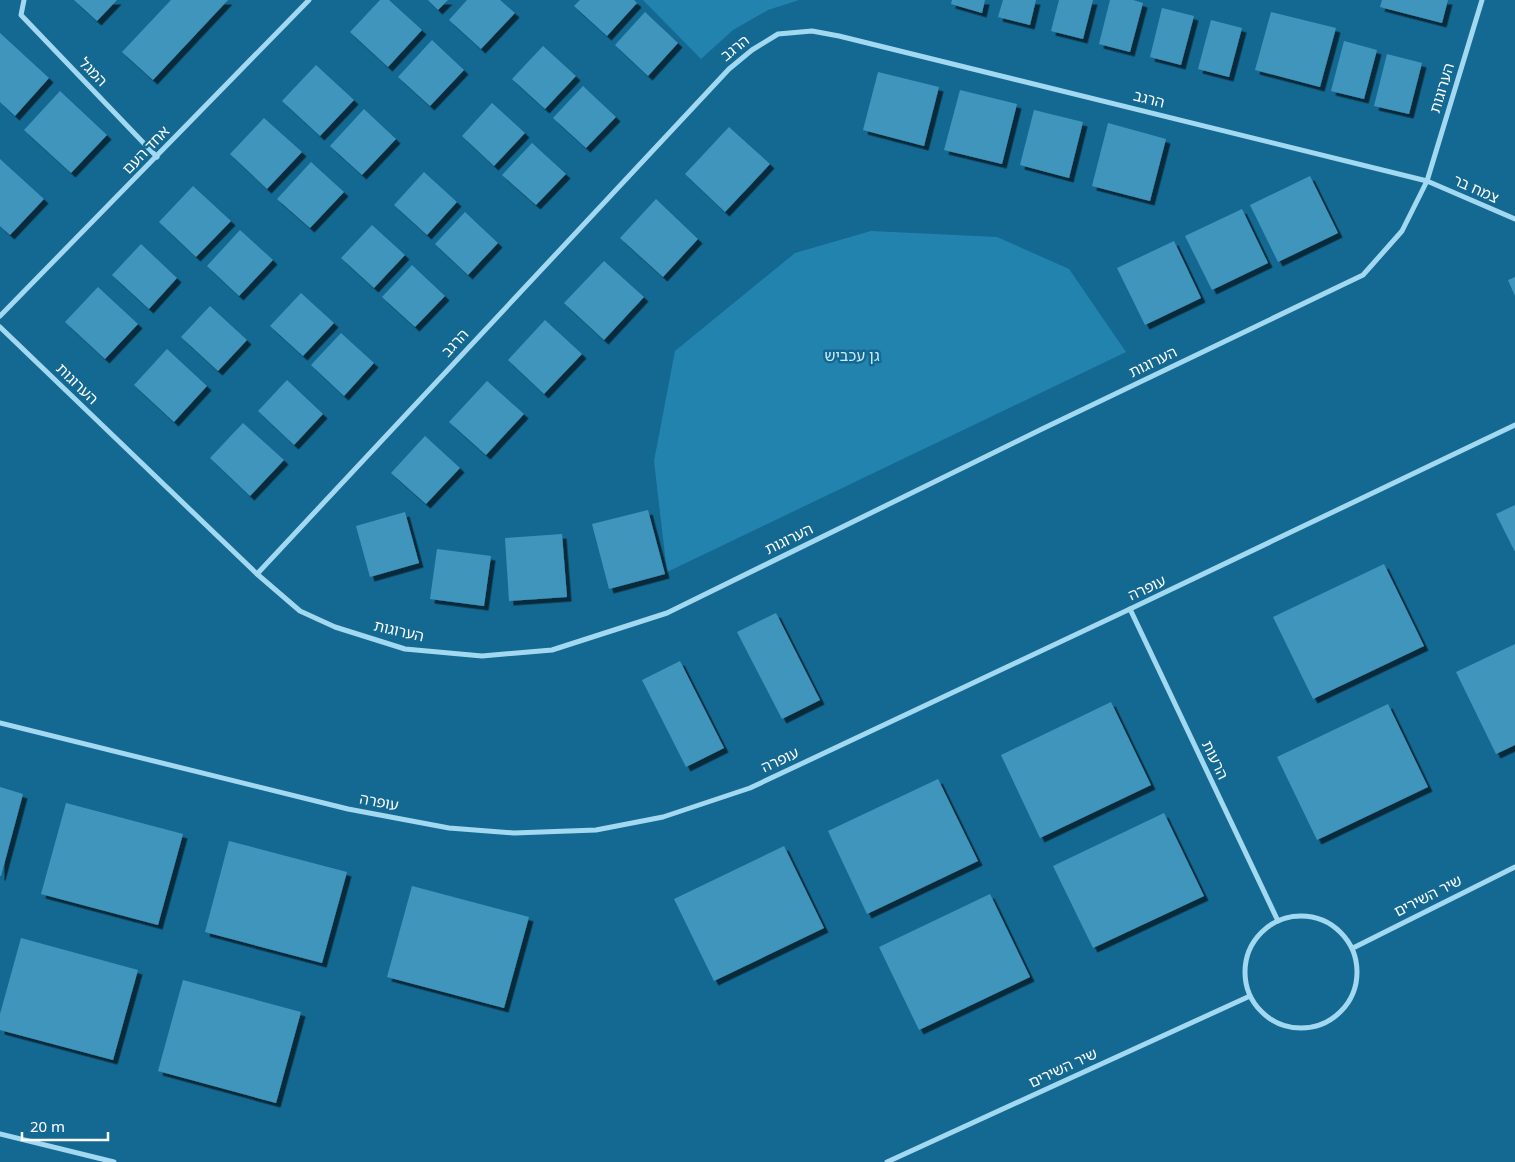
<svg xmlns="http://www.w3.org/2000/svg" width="1515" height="1162" viewBox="0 0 1515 1162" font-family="'Noto Sans','Noto Sans Hebrew',sans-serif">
<defs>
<filter id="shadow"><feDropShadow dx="4.5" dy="4.5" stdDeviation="0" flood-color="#0009"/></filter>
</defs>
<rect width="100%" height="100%" fill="#146992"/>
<!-- green -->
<g fill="#2383af">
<path d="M 643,0 L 799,0 L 768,10 L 733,30 L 701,59 Z"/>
<path d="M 871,231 L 997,237 L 1069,269 L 1126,352 L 667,572 L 654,461 L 675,351 L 795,253 Z"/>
</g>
<!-- building -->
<g fill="#4195bc" filter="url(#shadow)">
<path d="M 74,0 L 117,0 L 97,21 Z"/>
<path d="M 171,0 L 228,0 L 153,80 L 122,52 Z"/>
<path d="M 380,0 L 389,0 L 422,30 L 388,67 L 350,32 Z"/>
<path d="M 428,0 L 448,0 L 438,10 Z"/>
<path d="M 467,0 L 500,0 L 515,13 L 481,49 L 449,20 Z"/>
<path d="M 580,0 L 634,0 L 637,3 L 607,36 L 574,6 Z"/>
<path d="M 952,0 L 985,0 L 982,13 L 951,4 Z"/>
<path d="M 1003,0 L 1036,0 L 1030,25 L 998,17 Z"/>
<path d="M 1059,0 L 1093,0 L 1083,39 L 1051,31 Z"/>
<path d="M 1110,0 L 1133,0 L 1143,3 L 1130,52 L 1099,44 Z"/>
<path d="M 1382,0 L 1448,0 L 1442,23 L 1380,7 Z"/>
<path d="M 1162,8 L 1194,16 L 1181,65 L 1150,57 Z"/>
<path d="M 645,12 L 678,43 L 648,76 L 615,45 Z"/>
<path d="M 1271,12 L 1336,28 L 1320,87 L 1255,70 Z"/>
<path d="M 1211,20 L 1242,28 L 1229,77 L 1198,69 Z"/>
<path d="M 0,33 L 49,78 L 15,116 L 0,102 Z"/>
<path d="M 432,40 L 464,70 L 430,106 L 398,77 Z"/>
<path d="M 1344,41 L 1377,50 L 1364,99 L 1331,91 Z"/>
<path d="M 543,46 L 576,76 L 545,109 L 512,79 Z"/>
<path d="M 1387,54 L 1422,63 L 1409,114 L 1374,106 Z"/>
<path d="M 316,65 L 354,100 L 320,136 L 282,101 Z"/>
<path d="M 878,72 L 939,87 L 924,146 L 863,130 Z"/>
<path d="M 583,86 L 616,117 L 586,148 L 553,118 Z"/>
<path d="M 960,90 L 1017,104 L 1002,164 L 944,150 Z"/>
<path d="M 60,91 L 107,135 L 71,173 L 24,130 Z"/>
<path d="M 492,103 L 525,133 L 494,166 L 462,136 Z"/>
<path d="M 364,109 L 396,139 L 362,175 L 330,146 Z"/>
<path d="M 1034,110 L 1083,122 L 1069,178 L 1020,165 Z"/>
<path d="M 264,118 L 302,152 L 267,189 L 230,154 Z"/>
<path d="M 1108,123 L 1166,139 L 1150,201 L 1092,186 Z"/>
<path d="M 729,127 L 770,164 L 725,212 L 685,174 Z"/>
<path d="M 532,143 L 566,174 L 536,205 L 502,175 Z"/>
<path d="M 0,159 L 44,199 L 10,235 L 0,226 Z"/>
<path d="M 311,162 L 344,192 L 310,228 L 277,199 Z"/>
<path d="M 424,172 L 457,202 L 427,235 L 394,205 Z"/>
<path d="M 1310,176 L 1338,233 L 1278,262 L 1250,205 Z"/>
<path d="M 193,186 L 231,221 L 196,257 L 159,222 Z"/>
<path d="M 656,199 L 698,239 L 663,277 L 620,238 Z"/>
<path d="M 1242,209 L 1268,263 L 1212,290 L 1185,236 Z"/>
<path d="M 465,212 L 498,243 L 468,275 L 435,244 Z"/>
<path d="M 372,225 L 405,255 L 374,288 L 341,258 Z"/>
<path d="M 240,230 L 273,260 L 239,296 L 207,266 Z"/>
<path d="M 1174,241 L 1201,298 L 1145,325 L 1117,268 Z"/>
<path d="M 141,244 L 177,278 L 149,309 L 112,275 Z"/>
<path d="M 604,261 L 644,297 L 604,340 L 564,303 Z"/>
<path d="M 412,265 L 445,296 L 415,327 L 382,297 Z"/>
<path d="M 1515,277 L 1515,296 L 1508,280 Z"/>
<path d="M 98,287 L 138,324 L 105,359 L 65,322 Z"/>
<path d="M 301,293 L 334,323 L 303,356 L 270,326 Z"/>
<path d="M 210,306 L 247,340 L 218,371 L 181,337 Z"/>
<path d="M 545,320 L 582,354 L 544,394 L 508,360 Z"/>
<path d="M 341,333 L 374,363 L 344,396 L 311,365 Z"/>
<path d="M 167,349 L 207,386 L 174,422 L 134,385 Z"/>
<path d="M 287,380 L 323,414 L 294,445 L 258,411 Z"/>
<path d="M 487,381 L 524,414 L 486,455 L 449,422 Z"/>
<path d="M 243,423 L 284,460 L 250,496 L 210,458 Z"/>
<path d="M 425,436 L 460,468 L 426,504 L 391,473 Z"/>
<path d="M 1515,505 L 1515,552 L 1496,514 Z"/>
<path d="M 648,510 L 665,574 L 609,589 L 592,524 Z"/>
<path d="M 405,512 L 419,563 L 370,577 L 356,526 Z"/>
<path d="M 562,534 L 567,597 L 509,601 L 505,538 Z"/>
<path d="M 437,549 L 491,556 L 484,606 L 430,599 Z"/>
<path d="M 1384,564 L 1424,646 L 1313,699 L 1273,617 Z"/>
<path d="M 776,613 L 820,700 L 782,719 L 737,632 Z"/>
<path d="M 1515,644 L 1515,745 L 1496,754 L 1456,672 Z"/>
<path d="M 680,661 L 724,748 L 686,767 L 642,680 Z"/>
<path d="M 1111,702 L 1151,785 L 1040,838 L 1001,755 Z"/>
<path d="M 1388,704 L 1428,787 L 1317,840 L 1277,757 Z"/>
<path d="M 938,779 L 978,861 L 867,914 L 828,831 Z"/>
<path d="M 0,787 L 23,794 L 1,876 L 0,876 Z"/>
<path d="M 66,803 L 183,834 L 158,925 L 41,894 Z"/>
<path d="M 1164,813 L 1204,896 L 1093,948 L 1053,866 Z"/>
<path d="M 229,841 L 347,872 L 322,963 L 205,932 Z"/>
<path d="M 784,846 L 824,928 L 714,981 L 674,899 Z"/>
<path d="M 412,886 L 529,917 L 504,1008 L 387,977 Z"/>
<path d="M 990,894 L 1030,977 L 919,1030 L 879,947 Z"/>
<path d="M 21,938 L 138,970 L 113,1060 L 0,1030 L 0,1014 Z"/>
<path d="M 183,980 L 301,1012 L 276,1103 L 158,1071 Z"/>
</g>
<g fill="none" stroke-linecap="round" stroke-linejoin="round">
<!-- minor -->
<g stroke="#a2d9f1" stroke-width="5">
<path d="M 24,0 L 21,15 L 157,157"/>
<path d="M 0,316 L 309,0"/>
<path d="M 0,327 L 257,574 L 300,611 L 335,627 L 405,649 L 482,656 L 552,650 L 667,613 L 1042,429 L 1363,275 L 1402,231 L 1427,181 L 1482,0"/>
<path d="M 257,574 L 729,69 L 752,50 L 778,34 L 812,31 L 839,36 L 1427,181 L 1515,219"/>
<path d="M 1130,609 L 1278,921"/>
<path d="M 0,723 L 348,809 L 449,828 L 514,833 L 596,830 L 663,817 L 750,788 L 1130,609 L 1515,425"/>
<circle cx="1301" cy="972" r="56"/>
<path d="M 1353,948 L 1515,867"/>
<path d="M 0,1134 L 114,1162"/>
<path d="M 887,1162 L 1250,996"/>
</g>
</g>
<g text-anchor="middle" stroke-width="5" stroke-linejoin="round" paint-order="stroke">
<!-- street labels -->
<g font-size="15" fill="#fff" stroke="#146992">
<text transform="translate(735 48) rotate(-38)" y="5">הרגב</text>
<text transform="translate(93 72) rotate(46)" y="5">המגל</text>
<text transform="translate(1442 88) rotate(-73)" y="5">הערוגות</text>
<text transform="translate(1149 99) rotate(14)" y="5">הרגב</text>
<text transform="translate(146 150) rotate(-46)" y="5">אחד העם</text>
<text transform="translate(1476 189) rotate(24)" y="5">צמח בר</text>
<text transform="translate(455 343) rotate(-47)" y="5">הרגב</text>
<text transform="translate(1153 362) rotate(-26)" y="5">הערוגות</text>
<text transform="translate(77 384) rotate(44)" y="5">הערוגות</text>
<text transform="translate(789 539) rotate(-26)" y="5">הערוגות</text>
<text transform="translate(1147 588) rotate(-25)" y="5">עופרה</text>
<text transform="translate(399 631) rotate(13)" y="5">הערוגות</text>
<text transform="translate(780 760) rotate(-25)" y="5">עופרה</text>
<text transform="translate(1215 760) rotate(64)" y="5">הרעות</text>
<text transform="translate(379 802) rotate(11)" y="5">עופרה</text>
<text transform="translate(1428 896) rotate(-27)" y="5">שיר השירים</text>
<text transform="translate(1063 1068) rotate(-25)" y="5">שיר השירים</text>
</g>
<!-- park labels -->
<g font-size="15" fill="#caedfc" stroke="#146992">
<text x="852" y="361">גן עכביש</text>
</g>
</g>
<!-- scale -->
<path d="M22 1132v8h86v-8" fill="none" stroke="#ffffff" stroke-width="2.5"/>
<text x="30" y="1132" font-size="15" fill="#ffffff" stroke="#146992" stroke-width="4" paint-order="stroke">20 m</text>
</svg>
